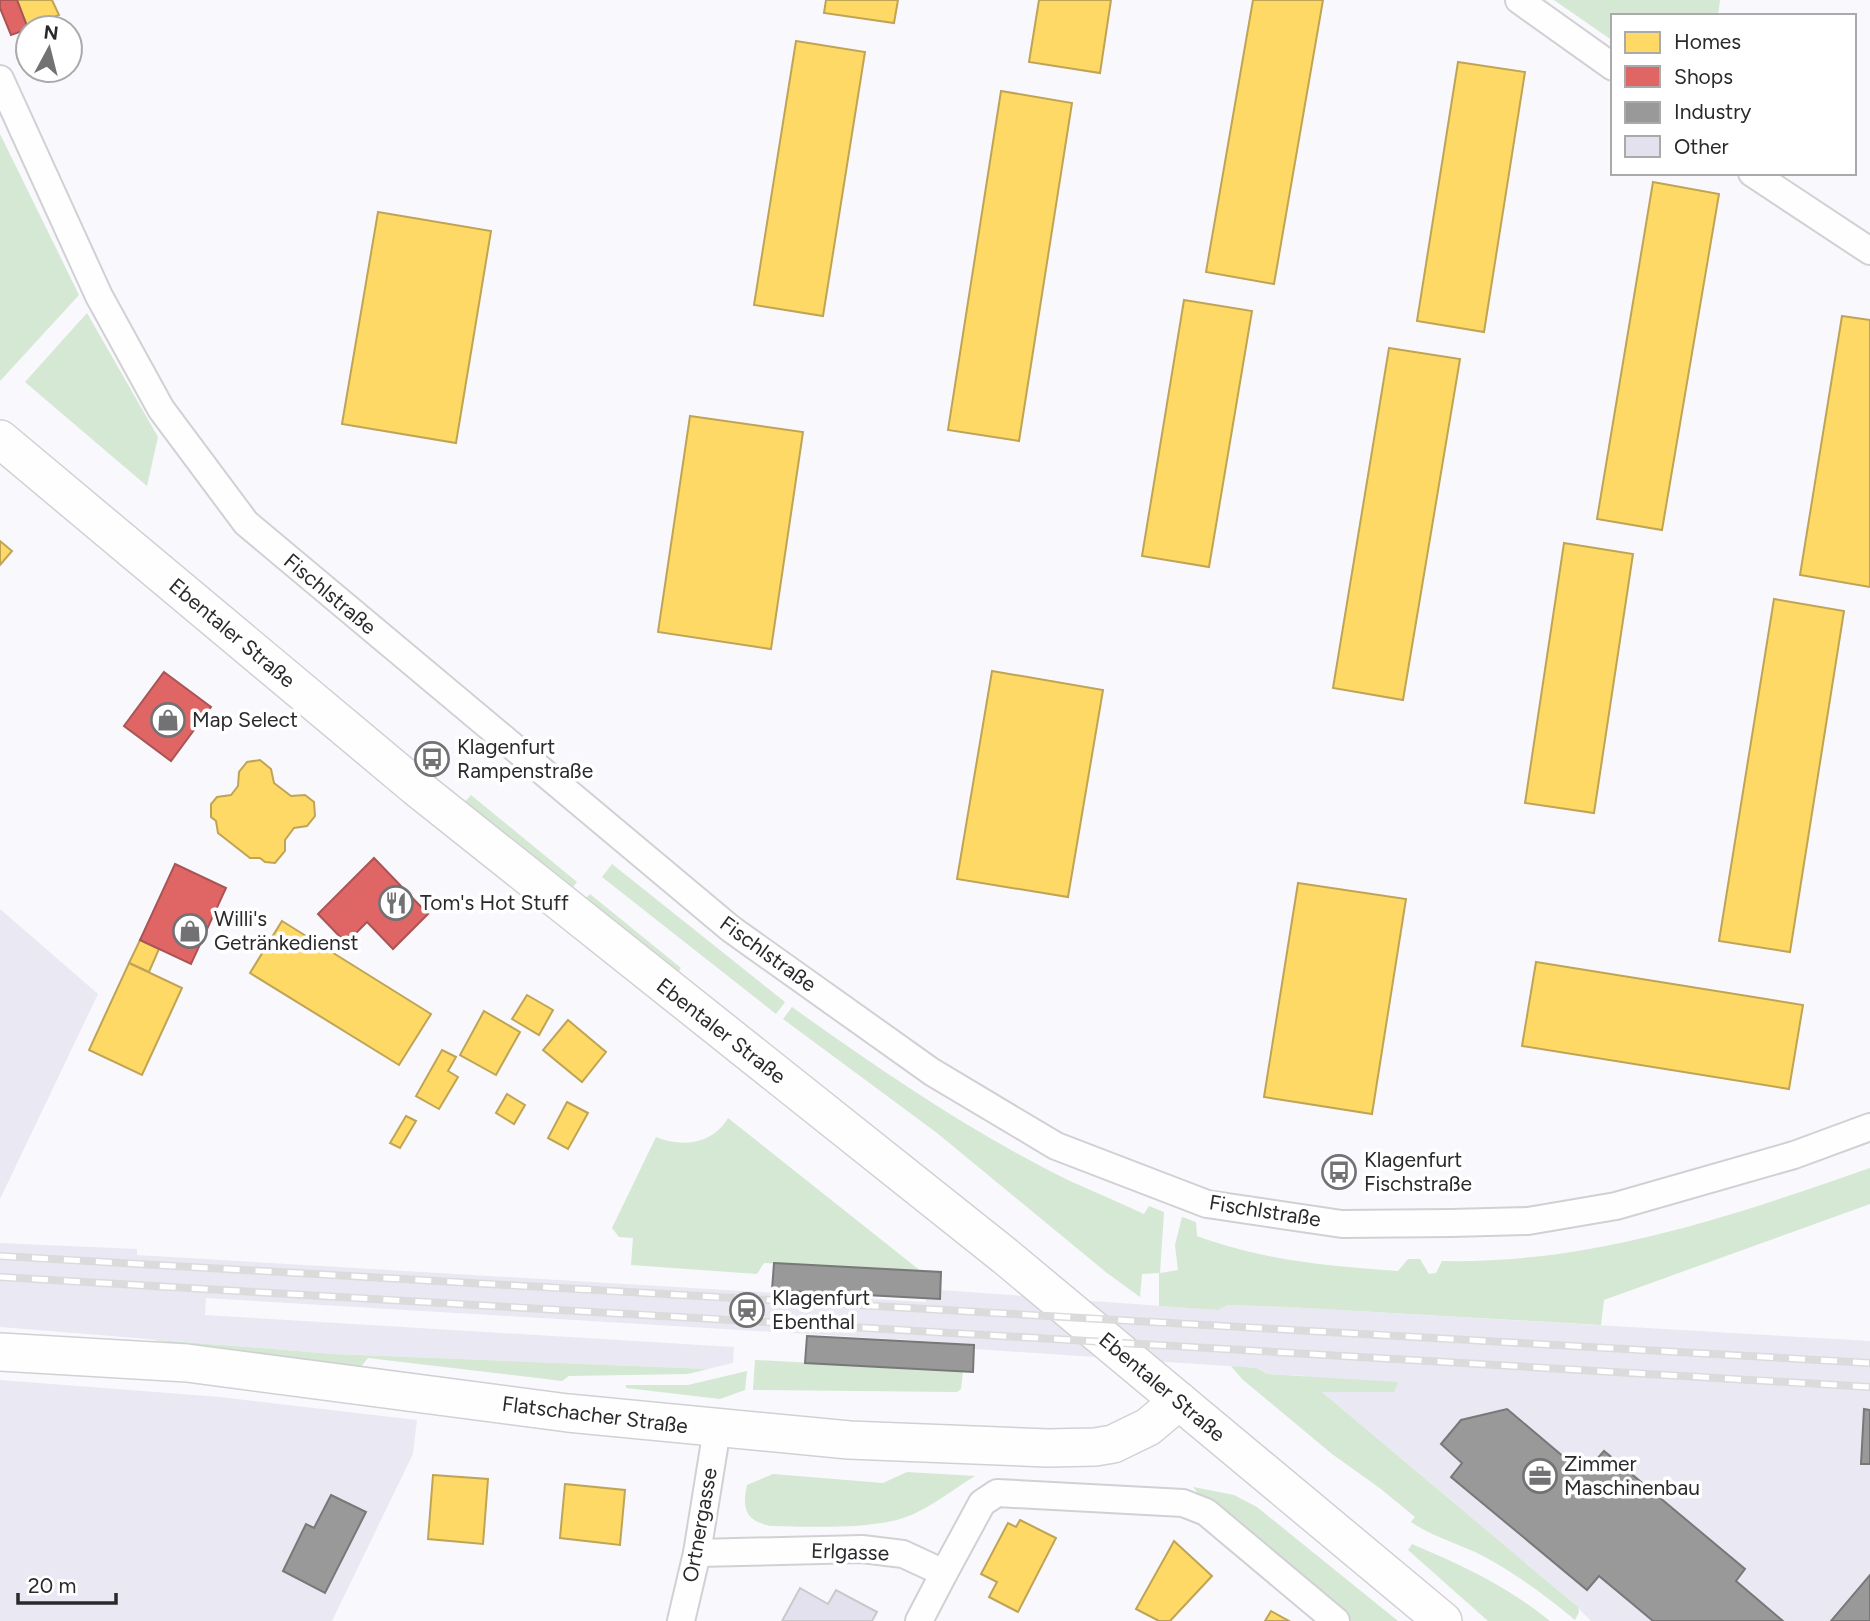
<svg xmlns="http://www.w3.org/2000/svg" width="1870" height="1621" viewBox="0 0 1870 1621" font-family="Figtree,sans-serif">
<rect width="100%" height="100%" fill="#f9f8fd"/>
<!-- built -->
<g fill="#eae9f3">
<path d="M 0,909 L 98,994 L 0,1199 Z"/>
<path d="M 0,1243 L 137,1249 L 137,1255 L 926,1302 L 927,1289 L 1218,1310 L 1228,1305 L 1288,1307 L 1870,1341 L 1870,1621 L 1591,1621 L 1571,1601 L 1321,1391 L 1305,1376 L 1267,1374 L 1257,1368 L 974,1349 L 974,1344 L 206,1298 L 205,1315 L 734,1347 L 733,1363 L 708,1369 L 334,1354 L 0,1327 Z"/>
<path d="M 0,1380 L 220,1397 L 417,1420 L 413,1454 L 332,1621 L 0,1621 Z"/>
</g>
<!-- green -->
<g fill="#d4e8d3">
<path d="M 1554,0 L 1720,0 L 1718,16 L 1613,16 L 1613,41 Z"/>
<path d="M 0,134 L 79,295 L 0,381 Z"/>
<path d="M 87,313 L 158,437 L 147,486 L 25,382 Z"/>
<path d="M 471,795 L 577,882 L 569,892 L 463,804 Z"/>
<path d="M 612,864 L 785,1002 L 776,1014 L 602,877 Z"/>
<path d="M 590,894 L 681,968 L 677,974 L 582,902 Z"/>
<path d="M 792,1007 C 880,1070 972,1133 1070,1181 C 1095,1192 1120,1203 1144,1214 L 1149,1206 L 1164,1212 L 1160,1273 L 1178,1270 L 1175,1245 L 1182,1217 L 1196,1222 L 1197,1236 C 1266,1261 1326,1266 1398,1271 L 1408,1259 L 1420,1259 L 1429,1274 L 1436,1273 L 1442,1261 C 1593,1264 1729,1217 1870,1168 L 1870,1204 L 1604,1300 L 1601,1325 L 1288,1307 L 1228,1305 L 1218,1310 L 1159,1306 L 1159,1273 L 1142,1274 L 1140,1297 L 1107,1273 L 937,1133 L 783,1019 Z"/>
<path d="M 728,1118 L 922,1272 L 764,1263 L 757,1274 L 631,1265 L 633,1238 L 619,1237 L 612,1228 L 656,1137 C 682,1148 713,1144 728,1118 Z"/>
<path d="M 146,1339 L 334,1354 L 708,1369 L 688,1374 L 569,1376 L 562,1381 L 368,1358 L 360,1368 Z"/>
<path d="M 755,1360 L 963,1371 L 961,1389 L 957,1392 L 753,1390 Z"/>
<path d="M 1231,1366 L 1257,1368 L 1267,1374 L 1398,1382 L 1394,1392 L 1322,1392 L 1578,1607 L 1579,1612 L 1575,1620 C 1547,1597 1518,1575 1485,1557 C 1461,1544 1434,1538 1411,1522 L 1415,1517 L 1381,1489 L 1332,1454 L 1242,1379 Z"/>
<path d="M 747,1371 L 745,1390 L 720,1399 L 626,1388 L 626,1385 L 688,1385 Z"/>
<path d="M 907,1472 L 975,1476 C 952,1490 925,1512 900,1519 C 867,1529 806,1527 770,1526 C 745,1520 742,1509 747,1485 L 773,1474 L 883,1483 Z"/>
<path d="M 1193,1487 L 1234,1495 L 1257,1507 L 1398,1621 L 1351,1621 L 1201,1497 Z"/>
<path d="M 1412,1544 C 1463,1566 1507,1586 1550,1621 L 1488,1621 L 1408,1550 Z"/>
</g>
<!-- homes -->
<g fill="#ffd966" stroke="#bfa455" stroke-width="2">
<path d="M 17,0 L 52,0 L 59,15 L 28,28 Z"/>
<path d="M 826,0 L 898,0 L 894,23 L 824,13 Z"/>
<path d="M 1039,0 L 1111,0 L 1100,73 L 1029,62 Z"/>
<path d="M 1253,0 L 1323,0 L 1274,284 L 1206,272 Z"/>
<path d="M 796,41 L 865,52 L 823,316 L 754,305 Z"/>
<path d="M 1458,62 L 1525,72 L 1484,332 L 1417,321 Z"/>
<path d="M 1001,91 L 1072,103 L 1019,441 L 948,430 Z"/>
<path d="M 1653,182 L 1719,194 L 1662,530 L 1597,519 Z"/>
<path d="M 378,212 L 491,231 L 456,443 L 342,424 Z"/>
<path d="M 1184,300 L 1252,311 L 1209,567 L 1142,556 Z"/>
<path d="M 1842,316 L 1870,320 L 1870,587 L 1800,575 Z"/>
<path d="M 1389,348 L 1460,359 L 1403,700 L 1333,688 Z"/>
<path d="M 690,416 L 803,432 L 771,649 L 658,632 Z"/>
<path d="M 0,541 L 12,551 L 0,565 Z"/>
<path d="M 1564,543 L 1633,554 L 1594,813 L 1525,803 Z"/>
<path d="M 1774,599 L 1844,611 L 1790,952 L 1719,941 Z"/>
<path d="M 992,671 L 1103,690 L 1068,897 L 957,879 Z"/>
<path d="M 260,760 L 271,769 L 274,783 L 291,796 L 305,795 L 314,802 L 315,816 L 307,826 L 294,828 L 285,840 L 285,851 L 275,863 L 265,862 L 260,858 L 250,858 L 218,833 L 216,821 L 211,817 L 211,804 L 217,797 L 231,795 L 238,786 L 239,772 L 247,762 Z"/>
<path d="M 1298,883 L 1406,899 L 1372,1114 L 1264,1097 Z"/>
<path d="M 282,921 L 431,1014 L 399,1065 L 250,973 Z"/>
<path d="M 140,940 L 159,949 L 149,972 L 129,963 Z"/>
<path d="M 1536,962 L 1803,1005 L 1789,1089 L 1522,1046 Z"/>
<path d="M 129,963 L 182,988 L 142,1075 L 89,1050 Z"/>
<path d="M 527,995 L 553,1010 L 539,1035 L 512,1019 Z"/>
<path d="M 484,1011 L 520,1032 L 496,1075 L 460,1055 Z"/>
<path d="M 568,1020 L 606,1052 L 582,1082 L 543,1050 Z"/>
<path d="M 442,1050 L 456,1057 L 448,1071 L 458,1077 L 439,1109 L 416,1096 Z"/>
<path d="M 507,1094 L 525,1105 L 514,1124 L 496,1113 Z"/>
<path d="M 567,1102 L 588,1113 L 568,1149 L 548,1138 Z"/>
<path d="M 406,1116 L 416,1121 L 400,1148 L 390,1143 Z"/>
<path d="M 433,1475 L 488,1479 L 483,1544 L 428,1539 Z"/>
<path d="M 565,1484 L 625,1490 L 620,1545 L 560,1538 Z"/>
<path d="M 1020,1520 L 1056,1538 L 1018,1612 L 989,1597 L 997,1582 L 981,1574 L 1008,1523 L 1016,1527 Z"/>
<path d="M 1174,1541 L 1212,1576 L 1170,1621 L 1159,1621 L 1136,1609 Z"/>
<path d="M 1271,1611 L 1289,1621 L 1265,1621 Z"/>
</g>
<!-- shops -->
<g fill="#e06666" stroke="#a95455" stroke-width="2">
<path d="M 0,0 L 17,0 L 28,29 L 11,35 L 0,8 Z"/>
<path d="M 164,672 L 211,707 L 171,761 L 124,726 Z"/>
<path d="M 374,858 L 428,914 L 393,949 L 367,922 L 346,943 L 318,914 Z"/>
<path d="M 175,864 L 226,888 L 191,964 L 140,940 Z"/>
</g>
<!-- industry -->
<g fill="#999" stroke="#787878" stroke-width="2">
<path d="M 774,1263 L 941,1272 L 940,1299 L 772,1290 Z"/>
<path d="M 807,1336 L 974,1345 L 973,1372 L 805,1363 Z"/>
<path d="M 1507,1409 L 1584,1474 L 1604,1451 L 1745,1569 L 1736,1581 L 1783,1621 L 1653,1621 L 1599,1576 L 1587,1590 L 1451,1477 L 1462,1463 L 1441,1444 L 1461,1420 Z"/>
<path d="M 1864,1409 L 1870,1410 L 1870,1464 L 1861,1464 Z"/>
<path d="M 331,1495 L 366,1512 L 325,1593 L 283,1571 L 306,1524 L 314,1528 Z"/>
<path d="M 1870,1575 L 1870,1621 L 1831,1621 Z"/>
</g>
<!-- building -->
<path fill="#e3e1ed" stroke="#c9c9cc" stroke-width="2" d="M 800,1588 L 828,1604 L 836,1590 L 877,1612 L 872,1621 L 782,1621 Z"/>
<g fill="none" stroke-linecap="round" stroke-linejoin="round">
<!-- street casing -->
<g stroke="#d1d1d4" stroke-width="30">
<g id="street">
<path d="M 1519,0 L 1613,67"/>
<path d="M 0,79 L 99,296 L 161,409 L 246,523 L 731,929 L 932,1072 L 1056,1146 L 1207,1204 L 1342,1224 L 1451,1223 L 1528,1221 L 1616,1206 L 1794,1155 L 1870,1127"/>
<path d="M 1752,173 L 1870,251"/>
<path d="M 697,1553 L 862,1549 L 903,1554 L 944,1573 L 919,1621"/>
<path d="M 944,1573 L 982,1503 L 997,1493 L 1183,1503 L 1206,1512 L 1336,1621"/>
<path d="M 681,1621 L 697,1553 L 717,1429"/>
</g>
</g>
<!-- secondary casing -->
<g stroke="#d1d1d4" stroke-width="40">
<g id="secondary">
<path d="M 0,439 L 416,787 L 1005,1256 L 1443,1621"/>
<path d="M 0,1352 L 187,1363 L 568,1413 L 849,1440 L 1048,1448 L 1095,1447 L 1113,1444 L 1148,1427 L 1179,1401"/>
</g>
</g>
<!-- street -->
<use href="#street" stroke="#fefeff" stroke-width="26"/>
<!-- secondary -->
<use href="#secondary" stroke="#fefeff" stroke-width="37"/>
<!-- rail casing -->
<g stroke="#dbdbdc" stroke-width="8">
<g id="rail">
<path d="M 0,1256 L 1870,1363"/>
<path d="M 0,1277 L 1870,1387"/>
</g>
</g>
<!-- rail -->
<use href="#rail" stroke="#fff" stroke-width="5" stroke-dasharray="16" stroke-linecap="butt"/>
</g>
<!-- icons -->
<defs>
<g id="shop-ring" transform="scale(1.75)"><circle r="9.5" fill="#fff" stroke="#727275" stroke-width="1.5"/><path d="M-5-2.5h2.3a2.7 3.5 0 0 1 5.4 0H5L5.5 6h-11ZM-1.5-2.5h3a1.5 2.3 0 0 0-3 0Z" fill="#727275"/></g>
<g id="bus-ring" transform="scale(1.75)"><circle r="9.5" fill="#fff" stroke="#727275" stroke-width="1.5"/><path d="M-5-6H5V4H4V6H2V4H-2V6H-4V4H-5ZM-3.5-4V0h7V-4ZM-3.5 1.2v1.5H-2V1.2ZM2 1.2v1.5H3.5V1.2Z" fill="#727275"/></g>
<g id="restaurant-ring" transform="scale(1.75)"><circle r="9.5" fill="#fff" stroke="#727275" stroke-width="1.5"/><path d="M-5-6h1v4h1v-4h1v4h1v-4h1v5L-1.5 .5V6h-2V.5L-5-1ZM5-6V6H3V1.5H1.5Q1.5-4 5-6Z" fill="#727275"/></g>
<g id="station-ring" transform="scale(1.75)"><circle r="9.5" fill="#fff" stroke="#727275" stroke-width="1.5"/><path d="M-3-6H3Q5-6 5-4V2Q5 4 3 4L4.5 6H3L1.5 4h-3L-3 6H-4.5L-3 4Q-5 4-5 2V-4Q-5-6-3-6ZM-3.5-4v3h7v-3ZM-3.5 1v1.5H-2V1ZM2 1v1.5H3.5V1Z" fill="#727275"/></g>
<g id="office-ring" transform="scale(1.75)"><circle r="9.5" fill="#fff" stroke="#727275" stroke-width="1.5"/><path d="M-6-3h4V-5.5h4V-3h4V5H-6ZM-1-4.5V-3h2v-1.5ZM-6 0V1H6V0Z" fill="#727275"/></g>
</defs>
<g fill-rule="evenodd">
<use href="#shop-ring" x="168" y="720"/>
<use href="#bus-ring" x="432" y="759"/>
<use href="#restaurant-ring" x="396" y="903"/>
<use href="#shop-ring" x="190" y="931"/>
<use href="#bus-ring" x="1339" y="1172"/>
<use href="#station-ring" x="747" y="1310"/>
<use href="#office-ring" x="1540" y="1476"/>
</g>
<g text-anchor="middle" stroke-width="7" stroke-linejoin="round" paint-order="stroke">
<!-- street labels -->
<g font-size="21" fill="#2a2a2c" stroke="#fff">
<text transform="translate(330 594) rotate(40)" y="7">Fischlstraße</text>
<text transform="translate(232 633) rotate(40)" y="7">Ebentaler Straße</text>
<text transform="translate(768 954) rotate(36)" y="7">Fischlstraße</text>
<text transform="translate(721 1031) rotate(38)" y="7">Ebentaler Straße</text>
<text transform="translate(1265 1211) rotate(9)" y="7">Fischlstraße</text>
<text transform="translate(1162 1387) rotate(40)" y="7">Ebentaler Straße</text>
<text transform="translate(595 1415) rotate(7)" y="7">Flatschacher Straße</text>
<text transform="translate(700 1525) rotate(-80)" y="7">Ortnergasse</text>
<text transform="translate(850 1552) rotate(2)" y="7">Erlgasse</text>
</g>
<!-- poi labels -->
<g font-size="21" fill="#2a2a2c" stroke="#fff" text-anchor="start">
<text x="192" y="727">Map Select</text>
<text x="457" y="754">Klagenfurt<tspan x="457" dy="24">Rampenstraße</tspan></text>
<text x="420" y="910">Tom's Hot Stuff</text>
<text x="214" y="926">Willi's<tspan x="214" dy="24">Getränkedienst</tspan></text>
<text x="1364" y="1167">Klagenfurt<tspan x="1364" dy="24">Fischstraße</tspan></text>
<text x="772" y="1305">Klagenfurt<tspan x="772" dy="24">Ebenthal</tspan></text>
<text x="1564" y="1471">Zimmer<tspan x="1564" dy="24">Maschinenbau</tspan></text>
</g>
</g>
<!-- legend -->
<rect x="1611" y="14" width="245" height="161" fill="#ffffff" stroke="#aaaaab" stroke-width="2"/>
<rect x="1625" y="32" width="35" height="21" fill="#ffd966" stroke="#aaaaab" stroke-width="2"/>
<text x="1674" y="49" font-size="21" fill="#2a2a2c">Homes</text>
<rect x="1625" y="66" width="35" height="21" fill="#e06666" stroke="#aaaaab" stroke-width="2"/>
<text x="1674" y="84" font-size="21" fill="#2a2a2c">Shops</text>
<rect x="1625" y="102" width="35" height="21" fill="#999999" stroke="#aaaaab" stroke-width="2"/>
<text x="1674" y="119" font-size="21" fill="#2a2a2c">Industry</text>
<rect x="1625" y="136" width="35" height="21" fill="#e3e1ed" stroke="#aaaaab" stroke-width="2"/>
<text x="1674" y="154" font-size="21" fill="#2a2a2c">Other</text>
<!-- north arrow -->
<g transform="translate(49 49) rotate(7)"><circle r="33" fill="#ffffff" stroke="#aaaaab" stroke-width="2"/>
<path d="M0-5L12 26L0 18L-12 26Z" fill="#727275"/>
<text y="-10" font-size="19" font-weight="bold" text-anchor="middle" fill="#2a2a2c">N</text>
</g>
<!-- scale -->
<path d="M18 1593v10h98v-10" fill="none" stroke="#2a2a2c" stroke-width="3.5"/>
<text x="28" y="1593" font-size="21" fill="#2a2a2c" stroke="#ffffff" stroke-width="5" paint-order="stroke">20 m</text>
</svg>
